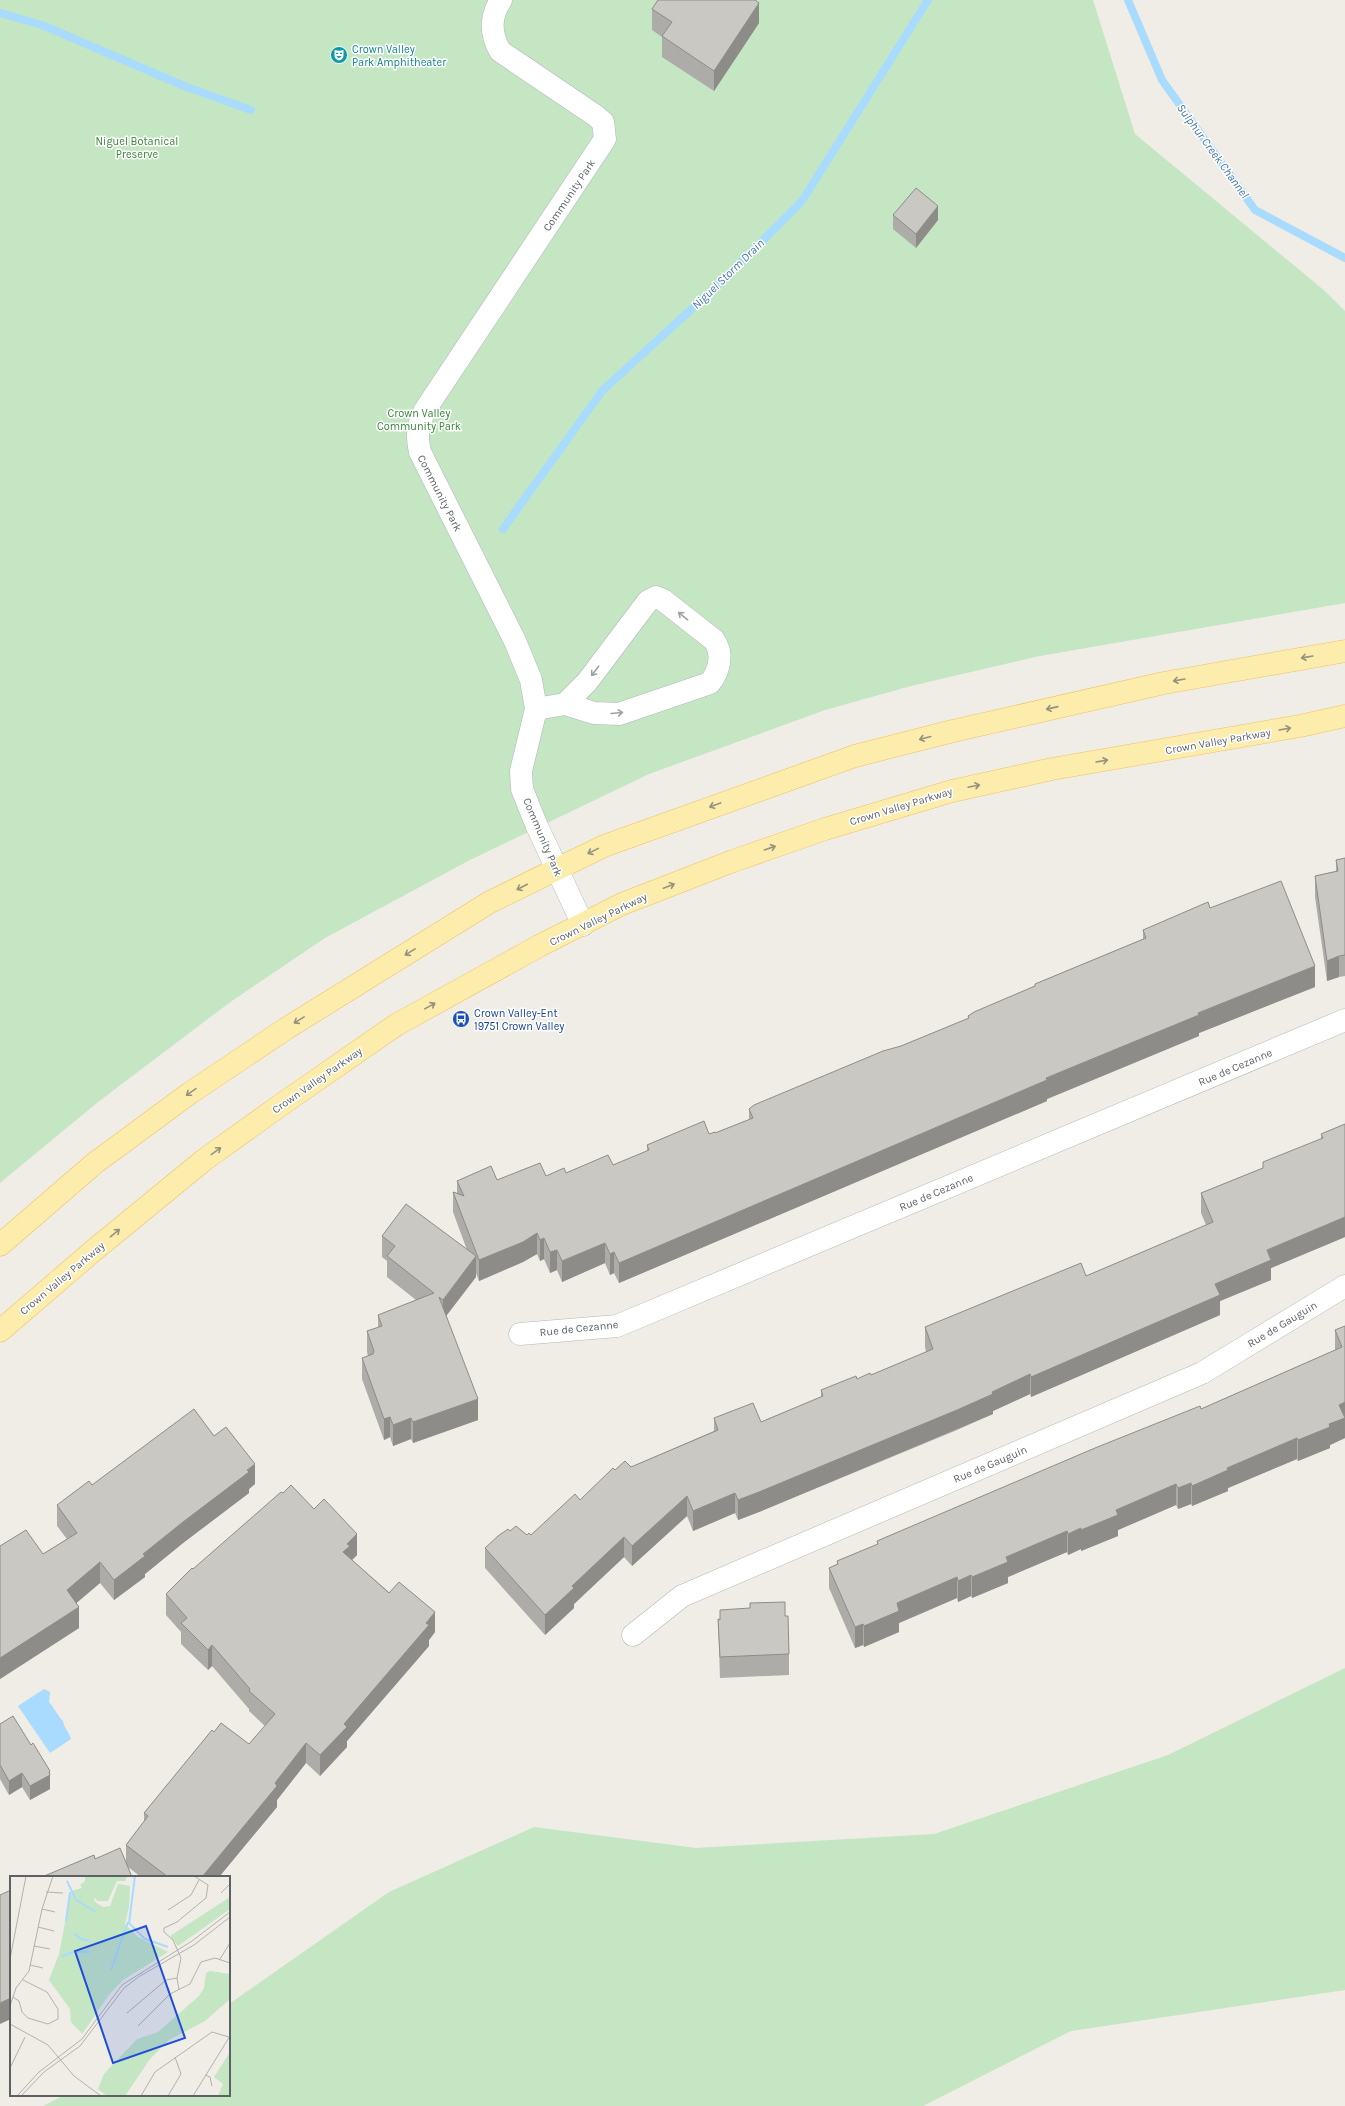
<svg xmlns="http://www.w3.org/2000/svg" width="1345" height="2106" viewBox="0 0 1345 2106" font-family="Karla,sans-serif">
<rect width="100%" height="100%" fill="#efede6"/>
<!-- green -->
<g fill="#c4e6c3">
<path d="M 0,0 L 1093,0 L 1135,134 L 1325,291 L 1345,311 L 1345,603 L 1040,656 L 911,686 L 825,710 L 649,774 L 468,861 L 325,938 L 229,1003 L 98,1102 L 0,1183 Z"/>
<path d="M 1345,1668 L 1345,1990 L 1071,2031 L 923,2106 L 43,2106 L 65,2095 L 229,2095 L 229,2004 L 389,1892 L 534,1827 L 696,1848 L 934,1834 L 1168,1755 Z"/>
</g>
<!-- water -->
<path fill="#a8dbfd" d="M 44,1689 L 50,1692 L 49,1702 C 55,1709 57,1715 63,1721 C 64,1729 69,1731 71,1739 L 50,1753 L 18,1706 Z"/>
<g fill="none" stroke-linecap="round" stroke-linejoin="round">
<!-- stream -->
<g stroke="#a8dbfd" stroke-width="8">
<path d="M 1128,0 L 1162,80 L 1255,210 L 1345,258"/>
<path d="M 0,13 L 42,25 L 184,86 L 251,110"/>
<path d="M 503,529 L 602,391 L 731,273 L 802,201 L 928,0"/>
</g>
<!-- minor casing -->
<g stroke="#b3b6ba" stroke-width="23">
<g id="minor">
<path d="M 501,0 C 490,17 490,33 500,51 L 596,116 L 603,122 L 605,139 L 425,410 C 418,425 416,436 420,452 L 515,641 L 531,680 L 536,709 L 521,771 L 522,789 L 536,824 L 583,925"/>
<path d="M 536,709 L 565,704 L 594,713 L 619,714 L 710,683 C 719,671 724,654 714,640 L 663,600 L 656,597 L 648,601 L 587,682 L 565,704"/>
<path d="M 520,1334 L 617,1326 L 1345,1020"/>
<path d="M 633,1635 L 682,1596 L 1202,1373 L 1345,1286"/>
</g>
</g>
<!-- major casing -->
<g stroke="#efc15f" stroke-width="23">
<g id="major">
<path d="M 0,1245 L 95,1163 L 190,1093 L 287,1028 L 490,902 L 604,846 L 855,756 L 953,731 L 1164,683 L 1345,651"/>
<path d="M 0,1331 L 93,1251 L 204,1160 L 285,1102 L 396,1025 L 539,946 L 622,904 L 733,861 L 825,829 L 952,791 L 1052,769 L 1300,726 L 1345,716"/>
</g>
</g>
<!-- minor -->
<use href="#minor" stroke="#fff" stroke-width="22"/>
<!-- major -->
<use href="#major" stroke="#fdedad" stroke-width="22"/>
</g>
<!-- wall -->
<g fill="#aeaca8">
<path d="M 652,9 L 759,23 L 714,91 L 662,57 L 662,37 L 652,30 Z"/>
<path d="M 893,215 L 938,220 L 916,248 L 893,229 Z"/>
<path d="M 1345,858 L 1345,976 L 1339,977 L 1327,981 L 1315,897 L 1315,876 L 1336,871 L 1336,860 Z"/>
<path d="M 1210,908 L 1315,987 L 1199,1033 L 1199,1036 L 1047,1099 L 1047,1101 L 619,1283 L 614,1273 L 610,1275 L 605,1263 L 562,1282 L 557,1270 L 550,1273 L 544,1259 L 540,1261 L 537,1254 L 523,1262 L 479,1281 L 476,1273 L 476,1277 L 446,1316 L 478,1420 L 413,1443 L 411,1439 L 393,1446 L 390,1437 L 384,1440 L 362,1379 L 362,1358 L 368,1356 L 367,1352 L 367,1331 L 378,1327 L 378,1315 L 416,1300 L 387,1277 L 387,1261 L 382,1257 L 382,1236 L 467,1250 L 453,1212 L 453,1192 L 457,1193 L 457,1181 L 497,1180 L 546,1176 L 613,1165 L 647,1151 L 647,1145 L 715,1133 L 749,1120 L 749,1109 L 968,1019 L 968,1016 L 1035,986 L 1035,984 L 1143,939 L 1143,930 Z"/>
<path d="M 1345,1124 L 1345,1237 L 1271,1268 L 1271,1280 L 1220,1301 L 1220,1315 L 1031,1397 L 1030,1394 L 993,1411 L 993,1414 L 957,1430 L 759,1512 L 738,1520 L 735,1513 L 693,1531 L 687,1516 L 632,1566 L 624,1557 L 574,1604 L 574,1608 L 545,1635 L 485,1568 L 485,1548 L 510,1531 L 527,1535 L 531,1535 L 580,1500 L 615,1470 L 631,1467 L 714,1431 L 714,1418 L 761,1422 L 821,1397 L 821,1390 L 871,1375 L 926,1352 L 925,1347 L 925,1327 L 1086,1276 L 1206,1225 L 1201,1213 L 1201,1193 L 1263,1168 L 1321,1139 L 1321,1134 Z"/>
<path d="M 1345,1326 L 1345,1438 L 1330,1445 L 1330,1448 L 1298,1461 L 1297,1459 L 1228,1488 L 1228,1491 L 1192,1506 L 1191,1504 L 1178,1509 L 1176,1505 L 1118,1530 L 1118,1536 L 1081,1551 L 1081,1549 L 1068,1555 L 1067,1552 L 1008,1577 L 1008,1583 L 972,1598 L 971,1596 L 958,1602 L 957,1598 L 899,1623 L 899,1632 L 864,1647 L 863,1645 L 855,1648 L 829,1588 L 829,1568 L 837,1564 L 837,1561 L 877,1545 L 877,1541 L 1201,1409 L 1335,1350 L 1335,1330 Z"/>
<path d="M 214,1436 L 255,1484 L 249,1489 L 249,1493 L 183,1543 L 145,1574 L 145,1577 L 114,1600 L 100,1583 L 76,1603 L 79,1628 L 0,1679 L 0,1546 L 43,1554 L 67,1539 L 57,1526 L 57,1505 L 92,1485 Z"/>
<path d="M 357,1555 L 352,1560 L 435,1632 L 429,1640 L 429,1646 L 347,1741 L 347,1747 L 320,1776 L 306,1763 L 277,1800 L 277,1807 L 219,1877 L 141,1877 L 128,1867 L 95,1859 L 126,1863 L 126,1845 L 144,1822 L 144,1813 L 214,1732 L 249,1744 L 265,1726 L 249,1711 L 249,1709 L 212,1666 L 208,1670 L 181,1644 L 181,1632 L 166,1615 L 166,1594 L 193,1569 Z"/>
<path d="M 785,1616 L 789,1654 L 789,1675 L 720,1678 L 718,1619 Z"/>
<path d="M 0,1724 L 31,1745 L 50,1771 L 50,1789 L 30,1800 L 22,1787 L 9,1795 L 0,1779 Z"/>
</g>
<!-- shaded-wall -->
<g fill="#8d8c88">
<path d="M 759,3 L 759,23 L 714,91 L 714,71 Z"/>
<path d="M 938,206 L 938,220 L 916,248 L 916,234 Z"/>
<path d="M 1339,956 L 1339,977 L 1327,981 L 1327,961 Z"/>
<path d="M 1315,966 L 1315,987 L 1199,1033 L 1199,1036 L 1047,1099 L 1047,1101 L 619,1283 L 619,1263 L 1198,1013 Z"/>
<path d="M 1345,1217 L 1345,1237 L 1271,1268 L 1271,1280 L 1220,1301 L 1220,1315 L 1031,1397 L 1031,1377 L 1215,1284 L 1267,1250 Z"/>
<path d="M 537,1233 L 537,1254 L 523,1262 L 479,1281 L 479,1260 Z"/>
<path d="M 544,1238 L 544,1259 L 540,1261 L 540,1240 Z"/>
<path d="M 605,1243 L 605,1263 L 562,1282 L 562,1261 Z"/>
<path d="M 557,1250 L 557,1270 L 550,1273 L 550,1252 Z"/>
<path d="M 614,1252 L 614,1273 L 610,1275 L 610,1254 Z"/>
<path d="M 476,1256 L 476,1277 L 443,1320 L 443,1300 Z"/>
<path d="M 1030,1374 L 1030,1394 L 993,1411 L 993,1414 L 759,1512 L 738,1520 L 738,1500 L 992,1392 Z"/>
<path d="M 478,1399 L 478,1420 L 413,1443 L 413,1422 Z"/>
<path d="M 1345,1402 L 1345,1438 L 1330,1445 L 1330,1448 L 1298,1461 L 1298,1440 L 1329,1424 L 1339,1405 Z"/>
<path d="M 390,1417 L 390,1437 L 384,1440 L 384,1419 Z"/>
<path d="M 411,1418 L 411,1439 L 393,1446 L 393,1425 Z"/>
<path d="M 1297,1438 L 1297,1459 L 1228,1488 L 1228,1491 L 1192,1506 L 1192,1486 L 1227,1468 Z"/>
<path d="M 255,1464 L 255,1484 L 249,1489 L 249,1493 L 183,1543 L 145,1574 L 145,1577 L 114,1600 L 114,1580 L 143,1554 Z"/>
<path d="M 1191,1483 L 1191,1504 L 1178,1509 L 1178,1488 Z"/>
<path d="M 1176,1484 L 1176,1505 L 1118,1530 L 1118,1536 L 1081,1551 L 1081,1530 L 1116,1510 Z"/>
<path d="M 735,1493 L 735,1513 L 693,1531 L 693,1511 Z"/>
<path d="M 687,1496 L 687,1516 L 632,1566 L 632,1546 Z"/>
<path d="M 1081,1528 L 1081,1549 L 1068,1555 L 1068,1534 Z"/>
<path d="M 1067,1531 L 1067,1552 L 1008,1577 L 1008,1583 L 972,1598 L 972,1577 L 1006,1557 Z"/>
<path d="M 357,1534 L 357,1555 L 350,1562 L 343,1552 L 347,1544 Z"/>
<path d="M 624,1537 L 624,1557 L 574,1604 L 574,1608 L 545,1635 L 545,1615 L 572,1586 Z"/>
<path d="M 100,1562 L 100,1583 L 67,1611 L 67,1590 Z"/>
<path d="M 971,1575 L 971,1596 L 958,1602 L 958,1581 Z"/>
<path d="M 957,1577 L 957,1598 L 899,1623 L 899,1632 L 864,1647 L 864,1626 L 897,1603 Z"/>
<path d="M 79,1607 L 79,1628 L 0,1679 L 0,1658 Z"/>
<path d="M 435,1612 L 435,1632 L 429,1640 L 429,1646 L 347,1741 L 347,1747 L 320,1776 L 320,1755 L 344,1724 Z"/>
<path d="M 863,1624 L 863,1645 L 855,1648 L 855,1627 Z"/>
<path d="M 212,1645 L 212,1666 L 208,1670 L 208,1650 Z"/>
<path d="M 306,1743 L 306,1763 L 277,1800 L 277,1807 L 219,1877 L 202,1877 Z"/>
<path d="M 50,1771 L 50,1789 L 30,1800 L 30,1786 Z"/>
<path d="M 22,1773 L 22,1787 L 9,1795 L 9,1781 Z"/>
<path d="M 11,1998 L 11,2019 L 0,2024 L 0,2003 Z"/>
</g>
<!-- building -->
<g fill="#cac8c3" stroke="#8d8c88">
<path d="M 658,0 L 755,0 L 759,3 L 714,71 L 662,36 L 672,22 L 652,9 Z"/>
<path d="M 916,188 L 938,206 L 916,234 L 893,215 Z"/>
<path d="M 1345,858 L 1345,955 L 1339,956 L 1327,961 L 1315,876 L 1338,871 L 1336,860 Z"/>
<path d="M 1281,881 L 1315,966 L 1198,1013 L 1199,1015 L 1046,1078 L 1047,1080 L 619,1263 L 614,1252 L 610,1254 L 605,1243 L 562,1261 L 557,1250 L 550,1252 L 544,1238 L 540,1240 L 537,1233 L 523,1242 L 479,1260 L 453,1192 L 464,1196 L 457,1181 L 491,1166 L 497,1180 L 540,1163 L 546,1176 L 564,1168 L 566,1173 L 608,1155 L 613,1165 L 649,1150 L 647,1145 L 704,1121 L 709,1134 L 715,1132 L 715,1133 L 753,1118 L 749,1109 L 754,1105 L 883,1051 L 901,1046 L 969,1018 L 968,1016 L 974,1012 L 1035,986 L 1035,984 L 1146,938 L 1143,930 L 1208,902 L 1210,908 Z"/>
<path d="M 1345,1124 L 1345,1217 L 1267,1250 L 1271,1260 L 1215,1284 L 1220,1295 L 1031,1377 L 1030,1374 L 992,1392 L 993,1394 L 957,1410 L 759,1492 L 738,1500 L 735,1493 L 693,1511 L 687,1496 L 632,1546 L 624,1537 L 572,1586 L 574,1588 L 545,1615 L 485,1548 L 498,1536 L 508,1529 L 510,1531 L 516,1526 L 527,1535 L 529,1533 L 531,1535 L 575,1494 L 580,1500 L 613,1468 L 615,1470 L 625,1461 L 631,1467 L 718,1430 L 714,1418 L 753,1403 L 761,1422 L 823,1396 L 821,1390 L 856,1376 L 857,1379 L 870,1373 L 871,1375 L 933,1349 L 925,1327 L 1081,1263 L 1086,1276 L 1213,1222 L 1201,1193 L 1263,1168 L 1263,1162 L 1323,1138 L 1321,1134 Z"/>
<path d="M 406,1204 L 476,1256 L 443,1300 L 439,1297 L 478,1399 L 413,1422 L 411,1418 L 393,1425 L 390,1417 L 384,1419 L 362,1358 L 373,1354 L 374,1351 L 367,1331 L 382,1326 L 378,1315 L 434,1293 L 387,1256 L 395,1246 L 382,1236 Z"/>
<path d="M 1345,1326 L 1345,1402 L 1339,1405 L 1345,1418 L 1329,1424 L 1330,1427 L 1298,1440 L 1297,1438 L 1227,1468 L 1228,1470 L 1192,1486 L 1191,1483 L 1178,1488 L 1176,1484 L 1116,1510 L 1118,1515 L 1081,1530 L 1081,1528 L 1068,1534 L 1067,1531 L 1006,1557 L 1008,1562 L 972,1577 L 971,1575 L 958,1581 L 957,1577 L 897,1603 L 899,1611 L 864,1626 L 863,1624 L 855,1627 L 829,1568 L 838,1564 L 837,1561 L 878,1544 L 877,1541 L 1095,1448 L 1200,1406 L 1201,1409 L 1342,1347 L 1335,1330 Z"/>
<path d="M 194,1409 L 214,1436 L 226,1427 L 255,1464 L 247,1470 L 249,1472 L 183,1522 L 143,1554 L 145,1556 L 114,1580 L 100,1562 L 67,1590 L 79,1607 L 0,1658 L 0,1546 L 26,1530 L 43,1554 L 77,1533 L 57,1505 L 89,1481 L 92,1485 Z"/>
<path d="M 291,1485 L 314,1509 L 324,1499 L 357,1534 L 347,1544 L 350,1546 L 343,1552 L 389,1593 L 399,1582 L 435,1612 L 426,1623 L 429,1625 L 344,1724 L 347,1727 L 320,1755 L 306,1743 L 275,1783 L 277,1786 L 202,1877 L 168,1877 L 126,1845 L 148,1816 L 144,1813 L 212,1730 L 214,1732 L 221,1723 L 249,1744 L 275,1714 L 249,1691 L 250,1689 L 212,1645 L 208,1650 L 181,1623 L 187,1618 L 166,1594 L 192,1568 L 193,1569 L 281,1492 L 283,1493 Z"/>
<path d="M 785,1602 L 785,1616 L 788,1616 L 789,1654 L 720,1657 L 718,1619 L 720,1620 L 720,1610 L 750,1608 L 750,1603 Z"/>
<path d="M 13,1716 L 31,1745 L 33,1743 L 50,1771 L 49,1772 L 50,1775 L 30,1786 L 22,1773 L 9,1781 L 0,1765 L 0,1724 Z"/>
<path d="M 120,1848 L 132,1877 L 42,1877 L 94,1855 L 95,1859 Z"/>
<path d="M 11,1890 L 11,1998 L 0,2003 L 0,1895 Z"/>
</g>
<!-- one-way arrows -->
<defs><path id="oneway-shaft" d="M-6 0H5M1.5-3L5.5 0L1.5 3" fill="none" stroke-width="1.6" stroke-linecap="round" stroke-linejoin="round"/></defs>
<g stroke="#9ea0a3">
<use href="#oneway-shaft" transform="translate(683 616) rotate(-141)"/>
<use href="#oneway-shaft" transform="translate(595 671) rotate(127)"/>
<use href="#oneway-shaft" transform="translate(617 713) rotate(-5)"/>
</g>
<g stroke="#95927f">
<use href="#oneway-shaft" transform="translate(1307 657) rotate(170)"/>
<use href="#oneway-shaft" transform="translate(1179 680) rotate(170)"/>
<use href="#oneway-shaft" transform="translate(1052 708) rotate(167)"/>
<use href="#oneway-shaft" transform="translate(1285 729) rotate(-10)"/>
<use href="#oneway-shaft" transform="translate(925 738) rotate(165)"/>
<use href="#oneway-shaft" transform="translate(1102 761) rotate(-10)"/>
<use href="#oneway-shaft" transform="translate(974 786) rotate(-12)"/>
<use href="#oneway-shaft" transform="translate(715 805) rotate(160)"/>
<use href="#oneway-shaft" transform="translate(770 848) rotate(-19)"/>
<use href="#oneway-shaft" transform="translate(593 851) rotate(154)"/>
<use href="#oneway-shaft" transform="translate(669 886) rotate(-21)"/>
<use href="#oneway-shaft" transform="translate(522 887) rotate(153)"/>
<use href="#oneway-shaft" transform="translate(410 952) rotate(149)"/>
<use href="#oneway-shaft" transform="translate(430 1006) rotate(-29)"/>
<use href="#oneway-shaft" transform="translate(299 1020) rotate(148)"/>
<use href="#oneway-shaft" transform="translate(191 1092) rotate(145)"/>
<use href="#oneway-shaft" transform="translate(216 1151) rotate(-36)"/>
<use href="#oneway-shaft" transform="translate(115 1233) rotate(-39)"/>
</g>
<!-- icons -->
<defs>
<g id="theatre-disc" transform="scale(0.9)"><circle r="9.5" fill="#0f9aa8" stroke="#fff"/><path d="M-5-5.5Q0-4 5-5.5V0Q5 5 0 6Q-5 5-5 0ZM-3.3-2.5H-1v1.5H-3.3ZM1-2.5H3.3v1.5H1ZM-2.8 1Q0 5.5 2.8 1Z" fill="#fff"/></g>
<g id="bus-disc" transform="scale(0.9)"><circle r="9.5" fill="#1a4fb4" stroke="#fff"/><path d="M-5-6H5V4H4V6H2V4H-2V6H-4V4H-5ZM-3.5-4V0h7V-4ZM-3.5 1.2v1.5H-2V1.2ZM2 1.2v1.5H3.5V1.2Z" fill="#fff"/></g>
</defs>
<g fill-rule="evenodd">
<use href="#theatre-disc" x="339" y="55"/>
<use href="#bus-disc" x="461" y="1019"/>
</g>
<g text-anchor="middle" stroke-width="3" stroke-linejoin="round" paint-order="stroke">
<!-- culture labels -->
<g font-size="11" fill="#0d838f" stroke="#fff" text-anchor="start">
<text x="352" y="53">Crown Valley<tspan x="352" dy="13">Park Amphitheater</tspan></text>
</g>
<!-- park labels -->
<g font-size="11" fill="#368437" stroke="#fff">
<text x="137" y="145">Niguel Botanical<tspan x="137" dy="13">Preserve</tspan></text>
<text x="419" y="417">Crown Valley<tspan x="419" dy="13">Community Park</tspan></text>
</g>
<!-- street labels -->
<g font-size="11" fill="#5d6166" stroke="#fff">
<text transform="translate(569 195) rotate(-56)" y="4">Community Park</text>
<text transform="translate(440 493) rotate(63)" y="4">Community Park</text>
<text transform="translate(1218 741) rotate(-10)" y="4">Crown Valley Parkway</text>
<text transform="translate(901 806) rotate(-17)" y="4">Crown Valley Parkway</text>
<text transform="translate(543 837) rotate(67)" y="4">Community Park</text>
<text transform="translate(598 919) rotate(-26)" y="4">Crown Valley Parkway</text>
<text transform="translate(1235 1067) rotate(-23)" y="4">Rue de Cezanne</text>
<text transform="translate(317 1080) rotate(-35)" y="4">Crown Valley Parkway</text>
<text transform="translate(936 1192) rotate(-23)" y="4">Rue de Cezanne</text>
<text transform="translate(62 1278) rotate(-40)" y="4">Crown Valley Parkway</text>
<text transform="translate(1282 1324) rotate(-31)" y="4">Rue de Gauguin</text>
<text transform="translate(579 1328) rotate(-6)" y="4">Rue de Cezanne</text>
<text transform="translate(990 1464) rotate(-23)" y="4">Rue de Gauguin</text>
</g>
<!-- transit labels -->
<g font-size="11" fill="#164399" stroke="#fff" text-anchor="start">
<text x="474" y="1017">Crown Valley-Ent<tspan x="474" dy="13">19751 Crown Valley</tspan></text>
</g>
<!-- water labels -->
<g font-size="12" font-style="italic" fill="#4177a7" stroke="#fff">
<text transform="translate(1213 151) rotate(54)" y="4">Sulphur Creek Channel</text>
<text transform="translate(728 274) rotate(-44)" y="4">Niguel Storm Drain</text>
</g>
</g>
<!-- overview -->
<g transform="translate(10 1876)">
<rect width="220" height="220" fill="#efede6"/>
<path d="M 75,0 L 117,0 L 115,5 L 107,5 L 98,25 L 88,25 L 84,22 L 85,26 L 93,31 L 100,30 L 108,8 L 120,10 L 119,31 L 115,48 L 128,61 L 158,76 L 113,104 L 99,119 L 72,158 L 61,146 L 60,133 L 39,104 L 49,78 L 61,15 L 72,12 L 70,9 L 75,5 ZM 220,21 L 220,33 L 168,70 L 160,60 ZM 200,95 L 220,98 L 220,123 L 195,145 L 159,164 L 140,183 L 115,220 L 97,220 L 88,213 L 94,198 L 127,163 L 148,156 L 189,120 L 194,112 L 196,97 ZM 220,176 L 220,220 L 208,220 L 213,208 L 204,201 Z" fill="#c4e6c3"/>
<path fill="none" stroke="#a8dbfd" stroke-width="2" d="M 125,0 L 119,47 L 135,63 L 158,71M 57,5 L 66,24 L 86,36M 56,45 L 60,16M 64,57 L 71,63 L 80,65M 52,80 L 63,76 L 80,76M 101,94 L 118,46"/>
<path fill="none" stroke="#b1b1af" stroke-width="1" d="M 36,16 L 53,17M 211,17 L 220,8M 32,33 L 45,36M 158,34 L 181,19 L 189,4M 28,51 L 44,55M 24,70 L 40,73M 0,83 L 16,0M 210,83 L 220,67M 20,89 L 33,92M 169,114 L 167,102 L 171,82 L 163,64 L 154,56 L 154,52 L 167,46 L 196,22 L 198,9 L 184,0M 3,121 L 9,125 L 12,136 L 18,142 L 38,148 L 48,143 L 48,133 L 37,116 L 13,104M 0,130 L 6,112 L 19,95 L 32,33 L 43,0M 117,137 L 156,104 L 167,102M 0,148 L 38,169 L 64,200 L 91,220M 128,150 L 160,118 L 180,108 L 191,86 L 205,82 L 220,87M 0,192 L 15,161M 195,199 L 200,201 L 202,210M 7,220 L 29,196 L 72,163 L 112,109 L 182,65 L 220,36M 11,220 L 34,196 L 70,170 L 114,112 L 130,100 L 184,69 L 220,41M 131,220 L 145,196 L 202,156 L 219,161M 158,220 L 171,198 L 165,181M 183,220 L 220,160"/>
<path fill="#1d4ed8" fill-opacity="0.15" stroke="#1d4ed8" stroke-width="2" d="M 136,50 L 175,162 L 103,187 L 65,75 Z"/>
<rect width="220" height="220" fill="none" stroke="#5d6166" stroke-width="2"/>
</g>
</svg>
